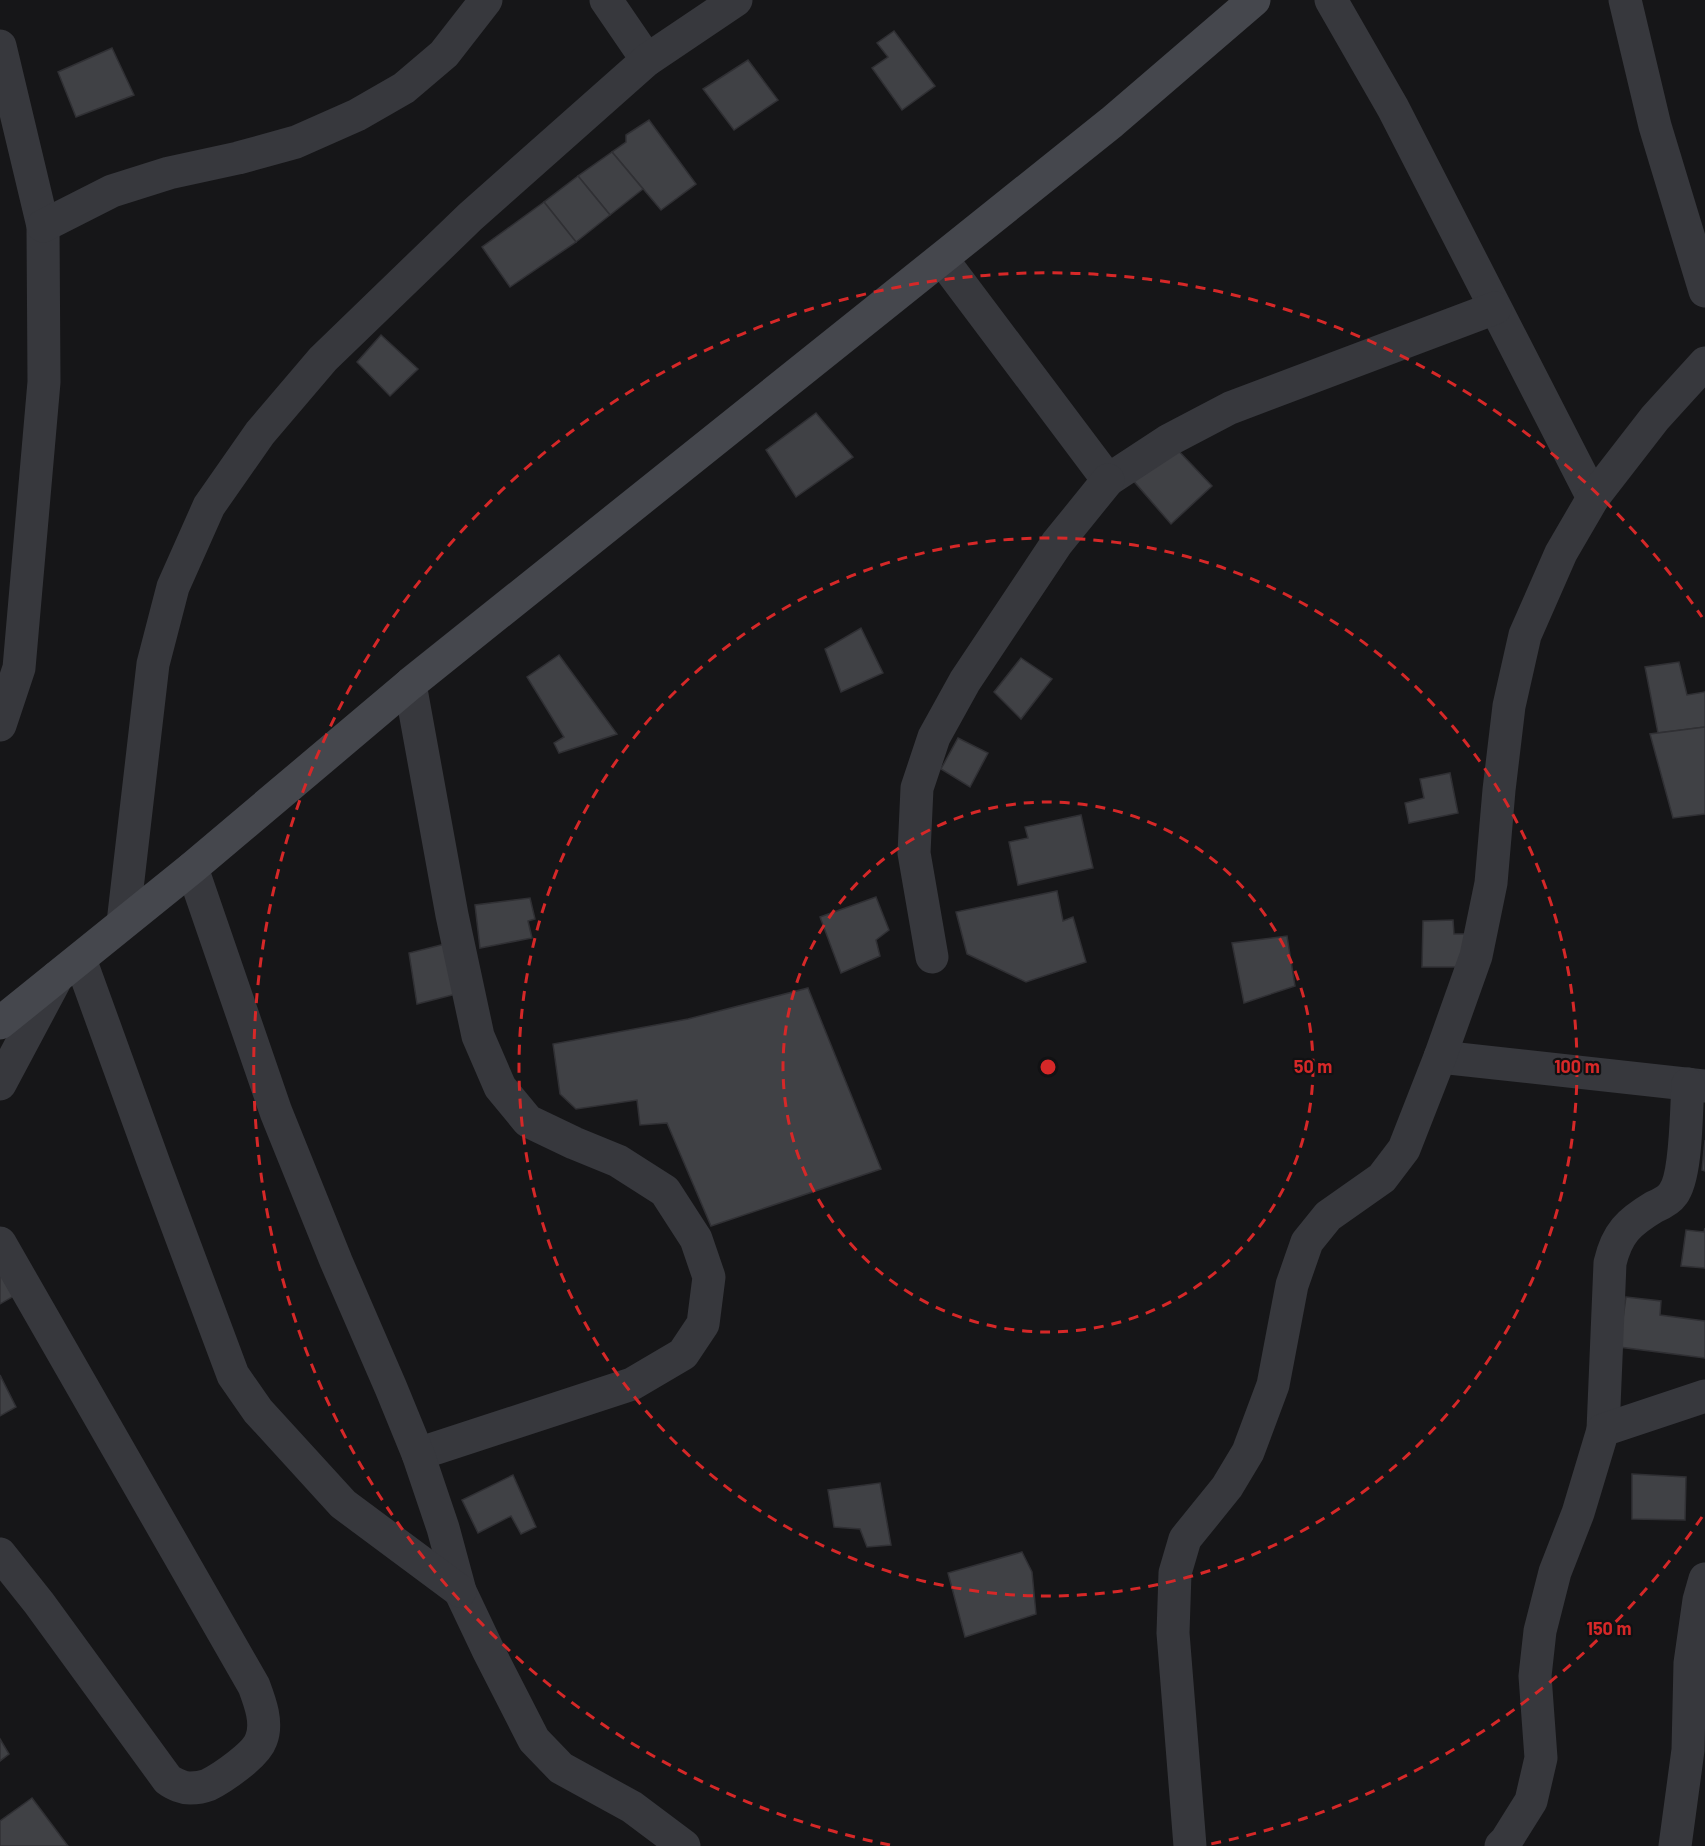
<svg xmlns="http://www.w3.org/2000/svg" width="1705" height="1846" viewBox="0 0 1705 1846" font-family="Barlow,sans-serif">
<rect width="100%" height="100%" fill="#161618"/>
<!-- building -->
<g fill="#404145" stroke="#303034" stroke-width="1.5">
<path d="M 894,31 L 935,86 L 902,110 L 872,68 L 888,57 L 877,43 Z"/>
<path d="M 112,48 L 134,95 L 76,117 L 58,72 Z"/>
<path d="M 748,60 L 778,100 L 734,130 L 703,89 Z"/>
<path d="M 649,120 L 696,184 L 661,210 L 612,152 L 626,142 L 626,135 Z"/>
<path d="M 612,152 L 643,189 L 610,215 L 578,176 Z"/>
<path d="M 578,176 L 610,215 L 576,242 L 544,202 Z"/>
<path d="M 544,202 L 576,242 L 510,287 L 482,247 Z"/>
<path d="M 381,335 L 418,369 L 390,396 L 357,362 Z"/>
<path d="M 816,413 L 853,457 L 796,497 L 766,450 Z"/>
<path d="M 1173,445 L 1212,486 L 1171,524 L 1131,478 Z"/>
<path d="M 861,628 L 883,673 L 841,692 L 825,649 Z"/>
<path d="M 559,655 L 617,734 L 559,753 L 554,743 L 564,737 L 527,677 Z"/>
<path d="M 1021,658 L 1052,679 L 1021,719 L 994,692 Z"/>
<path d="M 1679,662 L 1687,695 L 1705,692 L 1705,727 L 1658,733 L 1645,667 Z"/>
<path d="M 1705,727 L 1705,814 L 1673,818 L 1650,734 Z"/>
<path d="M 958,738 L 988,753 L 970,787 L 941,769 Z"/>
<path d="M 1450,773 L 1458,813 L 1409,823 L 1405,803 L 1424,798 L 1420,779 Z"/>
<path d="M 1081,815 L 1093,868 L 1018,885 L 1009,842 L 1028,838 L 1025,827 Z"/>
<path d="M 1057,891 L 1063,921 L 1073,917 L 1086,962 L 1026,982 L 967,954 L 956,912 Z"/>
<path d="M 876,897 L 889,930 L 876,940 L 880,956 L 841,973 L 820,917 Z"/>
<path d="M 530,898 L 535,919 L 528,921 L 532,938 L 480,948 L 475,905 Z"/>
<path d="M 1453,920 L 1454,934 L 1471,934 L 1467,967 L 1422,967 L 1423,921 Z"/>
<path d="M 1287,936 L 1295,986 L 1244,1003 L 1232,943 Z"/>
<path d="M 453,942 L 464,992 L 417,1004 L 409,953 Z"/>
<path d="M 808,988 L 881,1169 L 711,1226 L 667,1123 L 640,1125 L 637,1100 L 576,1109 L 560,1094 L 553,1044 L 688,1019 Z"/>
<path d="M 1705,1140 L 1705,1171 L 1702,1170 Z"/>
<path d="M 1705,1228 L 1705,1268 L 1681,1266 L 1686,1230 L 1704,1232 Z"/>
<path d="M 0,1253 L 21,1292 L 0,1304 Z"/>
<path d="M 1626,1297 L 1661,1301 L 1660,1315 L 1705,1321 L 1705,1358 L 1619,1347 Z"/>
<path d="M 0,1375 L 16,1407 L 0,1416 Z"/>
<path d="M 1632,1474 L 1686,1477 L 1685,1520 L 1632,1519 Z"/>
<path d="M 513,1475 L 536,1527 L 521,1534 L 511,1516 L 478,1533 L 462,1500 Z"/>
<path d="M 880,1483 L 891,1545 L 867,1547 L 860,1529 L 834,1527 L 828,1490 Z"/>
<path d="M 1022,1552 L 1032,1572 L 1036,1614 L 965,1637 L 948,1573 Z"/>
<path d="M 0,1739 L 9,1754 L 0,1761 Z"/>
<path d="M 32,1798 L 68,1846 L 0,1846 L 0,1821 Z"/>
</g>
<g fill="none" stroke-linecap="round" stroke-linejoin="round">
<!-- street -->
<g stroke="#37383d" stroke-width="33">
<path d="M 606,0 L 647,60"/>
<path d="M 1331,0 L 1393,108 L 1593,498"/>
<path d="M 1625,0 L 1655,126 L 1705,291"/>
<path d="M 0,46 L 43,226 L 44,382 L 19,668 L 0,725"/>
<path d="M 43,226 L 112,191 L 169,173 L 238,158 L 296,142 L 357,115 L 404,88 L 444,54 L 486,0"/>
<path d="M 942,259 L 1108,480 L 1169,440 L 1230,408 L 1495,308"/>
<path d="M 410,684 L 452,915 L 478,1036 L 500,1087 L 528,1121 L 574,1143 L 618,1161 L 665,1191 L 696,1239 L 709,1277 L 703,1324 L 683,1354 L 632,1384 L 418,1454"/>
<path d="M 192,868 L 276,1112 L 336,1261 L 391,1388 L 418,1454 L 443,1528 L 460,1591 L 488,1650 L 534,1740 L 561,1768 L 632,1807 L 684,1846"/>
<path d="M 123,923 L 153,664 L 173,587 L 209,506 L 260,433 L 323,359 L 470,217 L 647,60 L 736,0"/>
<path d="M 932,957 L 914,853 L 917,788 L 934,737 L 965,681 L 1057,543 L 1108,480"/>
<path d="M 80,959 L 156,1169 L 233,1375 L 258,1411 L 343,1504 L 460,1591"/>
<path d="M 1440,1057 L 1705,1086"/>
<path d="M 0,1084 L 57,977"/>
<path d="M 0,1243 L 254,1686 C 260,1702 268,1723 261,1740 C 256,1755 222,1778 208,1785 C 203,1787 195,1788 190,1788 C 181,1788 175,1784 168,1780 L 39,1603 L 0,1554"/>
<path d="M 1603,1430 L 1610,1263 C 1617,1233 1629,1222 1654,1207 C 1661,1204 1669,1200 1673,1194 C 1687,1176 1686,1109 1688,1084"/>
<path d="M 1190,1846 L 1173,1633 L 1175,1573 L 1185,1539 L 1227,1487 L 1248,1452 L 1273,1385 L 1292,1285 L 1307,1242 L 1328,1216 L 1382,1178 L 1404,1149 L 1440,1057 L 1476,956 L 1491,883 L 1499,790 L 1509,706 L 1525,635 L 1561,553 L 1593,498 L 1655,418 L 1705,363"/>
<path d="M 1501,1846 L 1506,1841 L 1531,1801 L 1541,1758 L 1535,1676 L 1540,1631 L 1555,1572 L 1578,1513 L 1603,1430 L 1705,1396"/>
<path d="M 1675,1846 L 1688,1750 L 1690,1663 L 1699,1600 L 1705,1579"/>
</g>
<!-- secondary -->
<path stroke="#45474d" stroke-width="33" d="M 0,1023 L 192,868 L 410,684 L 1112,122 L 1254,0"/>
</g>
<!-- distance rings -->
<g fill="none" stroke="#d62828" stroke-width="3" stroke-dasharray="10 8">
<circle cx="1048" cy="1067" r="265"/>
<circle cx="1048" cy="1067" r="529"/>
<path d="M1702 1517A794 794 0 0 1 1206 1845M890 1845A794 794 0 1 1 1702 617"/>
</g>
<circle cx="1048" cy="1067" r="9" fill="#d62828" stroke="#111113" stroke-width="3"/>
<g font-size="18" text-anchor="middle" font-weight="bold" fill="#d62828" stroke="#111113" stroke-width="4.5" stroke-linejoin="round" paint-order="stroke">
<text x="1313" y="1073">50 m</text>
<text x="1577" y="1073">100 m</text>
<text x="1609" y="1635">150 m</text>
</g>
</svg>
